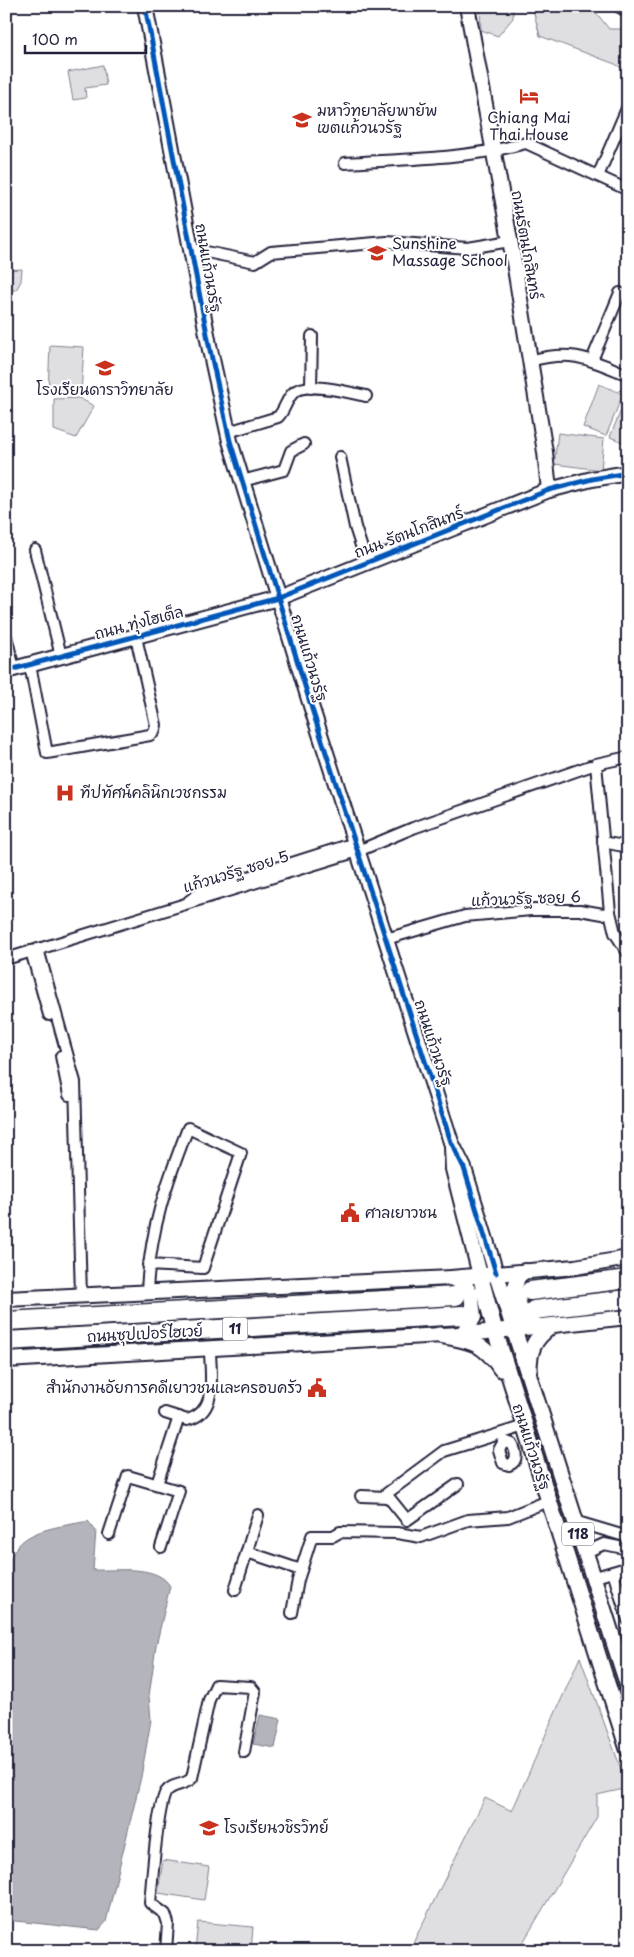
<svg xmlns="http://www.w3.org/2000/svg" width="634" height="1957" viewBox="0 0 634 1957" font-family="'Playpen Sans','Playpen Sans Thai',sans-serif">
<rect width="100%" height="100%" fill="#fff"/>
<filter id="ink" filterUnits="userSpaceOnUse"><feTurbulence type="fractalNoise" baseFrequency=".02" numOctaves="2"/><feDisplacementMap in="SourceGraphic" scale="10" xChannelSelector="R" yChannelSelector="G"/><feConvolveMatrix kernelMatrix="1 2 1 2 8 2 1 2 1" color-interpolation-filters="sRGB"/></filter>
<g filter="url(#ink)">
<!-- green -->
<g fill="#dfdfe2" stroke="#80808e">
<path d="M 480,6 L 513,6 L 513,18 L 498,36 L 481,30 Z"/>
<path d="M 532,6 L 591,6 L 609,29 L 628,29 L 628,72 L 615,64 L 540,36 Z"/>
<path d="M 103,65 L 106,85 L 85,88 L 86,98 L 73,100 L 68,72 Z"/>
<path d="M 22,269 L 21,281 L 16,290 L 6,290 L 6,270 Z"/>
<path d="M 50,345 L 84,347 L 81,394 L 48,392 Z"/>
<path d="M 599,384 L 623,394 L 606,436 L 583,427 Z"/>
<path d="M 627,395 L 628,396 L 628,444 L 610,437 Z"/>
<path d="M 79,398 L 94,406 L 76,438 L 54,430 L 54,399 Z"/>
<path d="M 558,433 L 604,439 L 601,470 L 554,464 Z"/>
<path d="M 580,1657 L 628,1788 L 597,1795 L 597,1817 L 518,1951 L 409,1951 L 485,1798 L 512,1811 Z"/>
<path d="M 163,1860 L 209,1867 L 204,1900 L 158,1893 Z"/>
<path d="M 198,1922 L 253,1927 L 251,1951 L 195,1951 Z"/>
</g>
<!-- water -->
<g fill="#b4b4bc" stroke="#7a7a88">
<path d="M 88,1521 L 96,1531 L 93,1570 C 117,1571 157,1564 170,1586 L 156,1646 L 149,1696 L 151,1720 L 141,1777 L 106,1922 L 99,1930 L 6,1920 L 6,1593 C 8,1582 8,1569 11,1558 C 21,1528 62,1527 88,1521 Z"/>
<path d="M 260,1715 L 281,1719 L 275,1748 L 253,1744 Z"/>
</g>
<g fill="none" stroke-linecap="round" stroke-linejoin="round">
<!-- street casing -->
<g stroke="#22223b" stroke-width="14">
<g id="street">
<path d="M 618,6 L 628,12"/>
<path d="M 345,163 C 407,159 466,159 526,143 L 628,190"/>
<path d="M 598,176 L 628,106"/>
<path d="M 192,249 L 255,262 L 271,252 L 387,242 L 468,248 L 510,241"/>
<path d="M 592,360 L 620,293"/>
<path d="M 530,361 C 572,349 589,359 628,375"/>
<path d="M 311,388 L 312,336"/>
<path d="M 228,432 L 278,417 C 285,410 286,400 293,393 C 306,380 350,393 366,396"/>
<path d="M 340,457 L 355,527 L 367,564"/>
<path d="M 242,481 L 284,470 L 291,451 L 304,444"/>
<path d="M 35,550 L 61,656"/>
<path d="M 6,636 L 14,669"/>
<path d="M 30,665 L 47,753 L 150,735 L 154,732 L 156,725 L 136,637"/>
<path d="M 603,842 L 628,847"/>
<path d="M 189,901 L 201,892 L 355,843"/>
<path d="M 610,912 L 615,933 L 628,953"/>
<path d="M 386,939 L 465,916 L 531,910 L 580,910 L 603,914 L 610,912 L 596,764 L 628,757"/>
<path d="M 38,949 L 75,1082 L 81,1296"/>
<path d="M 31,951 L 49,1015"/>
<path d="M 6,959 L 358,851 L 413,828 L 590,766"/>
<path d="M 61,1056 L 69,1095"/>
<path d="M 147,1291 C 150,1230 166,1184 188,1128 L 241,1153 L 203,1268 L 148,1265"/>
<path d="M 165,1413 L 187,1420 C 219,1412 210,1375 210,1349"/>
<path d="M 504,1441 L 512,1444 C 516,1451 519,1461 509,1465 L 503,1463 L 499,1450 Z"/>
<path d="M 157,1484 L 179,1417"/>
<path d="M 458,1484 L 407,1520 L 386,1494 L 444,1451 L 525,1426"/>
<path d="M 361,1496 L 388,1497"/>
<path d="M 574,1521 L 628,1537"/>
<path d="M 109,1534 L 128,1476 L 179,1491 L 161,1547"/>
<path d="M 247,1552 L 301,1570"/>
<path d="M 584,1553 L 604,1544 L 628,1549"/>
<path d="M 613,1572 L 628,1620"/>
<path d="M 592,1578 L 626,1568"/>
<path d="M 235,1590 L 258,1515"/>
<path d="M 292,1613 L 298,1580 L 312,1536 L 333,1536 L 340,1532 L 397,1533 L 421,1537 L 468,1520 L 508,1517 L 548,1501"/>
<path d="M 166,1951 L 168,1923 L 165,1914 L 150,1903 C 152,1883 157,1806 166,1792 C 172,1783 185,1786 192,1778 L 209,1700 L 216,1685 L 251,1687 L 255,1692 L 244,1752"/>
</g>
</g>
<!-- secondary casing -->
<g stroke="#22223b" stroke-width="18">
<g id="secondary">
<path d="M 145,6 L 210,350 L 230,441 L 312,709 L 451,1142 L 464,1168 L 496,1273"/>
<path d="M 467,6 L 514,262 L 545,452 L 549,490"/>
<path d="M 6,671 L 278,598 L 549,490 L 592,479 L 628,473"/>
<path d="M 452,1147 L 453,1169 L 480,1275"/>
<path d="M 525,1271 L 518,1277 L 515,1287 L 522,1314 L 528,1321 L 541,1327"/>
<path d="M 451,1278 L 465,1285 L 471,1294 L 474,1317 L 469,1326 L 461,1334"/>
<path d="M 6,1299 L 451,1278 L 575,1267 L 628,1258"/>
<path d="M 6,1360 L 477,1333 L 628,1317"/>
</g>
</g>
<!-- primary casing -->
<g stroke="#22223b" stroke-width="19">
<g id="primary">
<path d="M 496,1273 L 628,1686"/>
<path d="M 480,1275 L 495,1331 L 628,1749"/>
<path d="M 439,1335 C 469,1340 484,1342 501,1369"/>
<path d="M 529,1370 C 529,1350 534,1339 550,1327"/>
</g>
</g>
<!-- highway casing -->
<g stroke="#22223b" stroke-width="21">
<g id="highway">
<path d="M 530,1291 L 628,1279"/>
<path d="M 534,1310 L 628,1299"/>
<path d="M 6,1321 L 456,1296"/>
<path d="M 6,1341 L 463,1315"/>
</g>
</g>
<!-- street -->
<use href="#street" stroke="#fff" stroke-width="10"/>
<!-- secondary -->
<use href="#secondary" stroke="#fff" stroke-width="14"/>
<!-- primary -->
<use href="#primary" stroke="#fff" stroke-width="15"/>
<!-- highway -->
<use href="#highway" stroke="#fff" stroke-width="18"/>
<!-- cycleway casing -->
<g stroke="#fff" stroke-width="8">
<g id="cycleway">
<path d="M 145,6 L 210,350 L 230,441 L 312,709 L 451,1142 L 464,1168 L 496,1273"/>
<path d="M 6,671 L 278,598 L 549,490 L 592,479 L 628,473"/>
</g>
</g>
<!-- cycleway -->
<use href="#cycleway" stroke="#0057b8" stroke-width="5"/>
</g>
</g>
<!-- icons -->
<defs>
<g id="hotel-bare" transform="scale(1.5)"><path d="M-6-4.5h1.5V1H6V5H4.5V3h-9V5H-6ZM-4 0a1.8 1.8 0 1 1 3.6 0ZM.5 0V-2.5h3Q6-2.5 6 0Z" fill="#c8321e" stroke="#fff" stroke-width="2.5" paint-order="stroke"/></g>
<g id="university-bare" transform="scale(1.5)"><path d="M0-5L7-2L0 1L-7-2ZM-4 1L0 2.5L4 1V4Q0 6-4 4Z" fill="#c8321e" stroke="#fff" stroke-width="2.5" paint-order="stroke"/></g>
<g id="school-bare" transform="scale(1.5)"><path d="M0-5L7-2L0 1L-7-2ZM-4 1L0 2.5L4 1V4Q0 6-4 4Z" fill="#c8321e" stroke="#fff" stroke-width="2.5" paint-order="stroke"/></g>
<g id="hospital-bare" transform="scale(1.5)"><path d="M-5-5h3v3.5h4V-5h3V5h-3V1.5h-4V5h-3Z" fill="#c8321e" stroke="#fff" stroke-width="2.5" paint-order="stroke"/></g>
<g id="civic-bare" transform="scale(1.5)"><path d="M-.6-6.5H3V-4.5H.6V-3L4-1V1h2V6H-6V1h2V-1L-.6-3ZM-1.2 2.5V6h2.4V2.5Z" fill="#c8321e" stroke="#fff" stroke-width="2.5" paint-order="stroke"/></g>
</defs>
<g fill-rule="evenodd">
<use href="#hotel-bare" x="529" y="96"/>
<use href="#university-bare" x="302" y="120"/>
<use href="#school-bare" x="377" y="253"/>
<use href="#school-bare" x="105" y="368"/>
<use href="#hospital-bare" x="65" y="793"/>
<use href="#civic-bare" x="350" y="1213"/>
<use href="#civic-bare" x="317" y="1388"/>
<use href="#school-bare" x="209" y="1828"/>
</g>
<g text-anchor="middle" stroke-width="4" stroke-linejoin="round" paint-order="stroke">
<!-- shield labels -->
<g fill="#fff" stroke="#646476" stroke-width="1">
<rect x="222.5" y="1317.5" width="25" height="23" rx="4"/>
<rect x="562" y="1522.5" width="32" height="23" rx="4"/>
</g>
<g font-size="14" font-weight="bold" fill="#22223b">
<text x="235" y="1334">11</text>
<text x="578" y="1539">118</text>
</g>
<!-- poi labels -->
<g font-size="15" fill="#22223b" stroke="#fff" text-anchor="start">
<text x="317" y="116">มหาวิทยาลัยพายัพ<tspan x="317" dy="17">เขตแก้วนวรัฐ</tspan></text>
<text x="529" y="123" text-anchor="middle">Chiang Mai<tspan x="529" dy="17">Thai House</tspan></text>
<text x="392" y="249">Sunshine<tspan x="392" dy="17">Massage School</tspan></text>
<text x="105" y="395" text-anchor="middle">โรงเรียนดาราวิทยาลัย</text>
<text x="80" y="798">ทีปทัศน์คลินิกเวชกรรม</text>
<text x="365" y="1218">ศาลเยาวชน</text>
<text x="302" y="1393" text-anchor="end">สำนักงานอัยการคดีเยาวชนและครอบครัว</text>
<text x="224" y="1833">โรงเรียนวชิรวิทย์</text>
</g>
<!-- street labels -->
<g font-size="15" fill="#22223b" stroke="#fff">
<text transform="translate(526 245) rotate(80)" y="5">ถนนรัตนโกสินทร์</text>
<text transform="translate(208 268) rotate(80)" y="5">ถนนแก้วนวรัฐ</text>
<text transform="translate(409 533) rotate(-21)" y="5">ถนน รัตนโกสินทร์</text>
<text transform="translate(139 623) rotate(-15)" y="5">ถนน ทุ่งโฮเต็ล</text>
<text transform="translate(309 658) rotate(73)" y="5">ถนนแก้วนวรัฐ</text>
<text transform="translate(236 872) rotate(-17)" y="5">แก้วนวรัฐ ซอย 5</text>
<text transform="translate(526 899) rotate(-2)" y="5">แก้วนวรัฐ ซอย 6</text>
<text transform="translate(433 1043) rotate(72)" y="5">ถนนแก้วนวรัฐ</text>
<text transform="translate(145 1334) rotate(-3)" y="5">ถนนซุปเปอร์ไฮเวย์</text>
<text transform="translate(531 1447) rotate(72)" y="5">ถนนแก้วนวรัฐ</text>
</g>
</g>
<!-- margin -->
<rect width="634" height="1957" fill="none" stroke="#fff" stroke-width="25"/>
<rect x="12" y="12" width="609" height="1932" fill="none" stroke="#22223b" stroke-width="2" filter="url(#ink)"/>
<!-- scale -->
<path d="M25 45v8h121v-8" fill="none" stroke="#22223b" stroke-width="2.5"/>
<text x="32" y="45" font-size="15" fill="#22223b" stroke="#ffffff" stroke-width="4" paint-order="stroke">100 m</text>
</svg>
